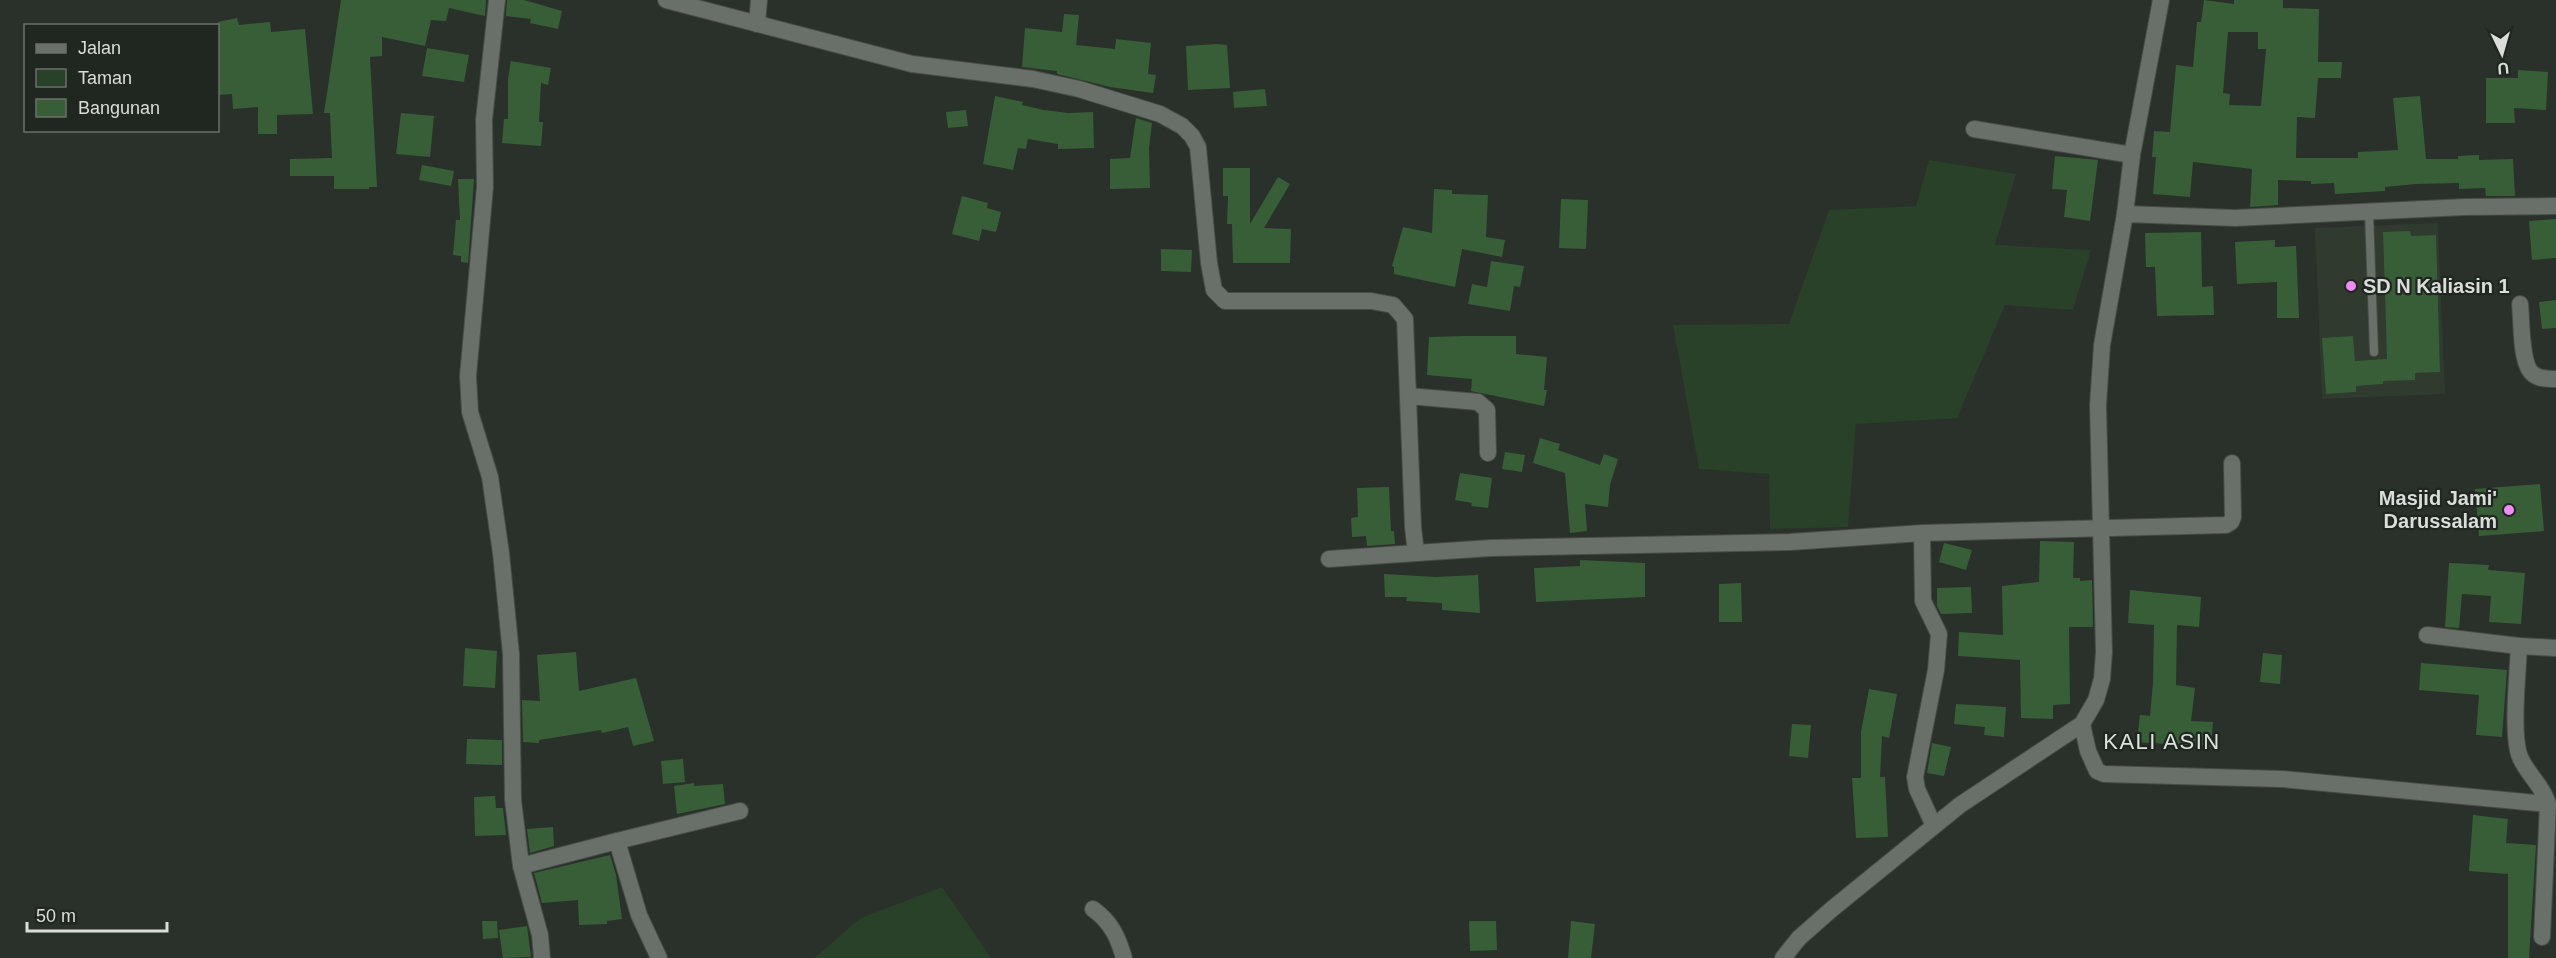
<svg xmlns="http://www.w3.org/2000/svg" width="2556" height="958" viewBox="0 0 2556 958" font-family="Arial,sans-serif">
<rect width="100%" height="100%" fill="#2a302a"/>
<!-- built -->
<path fill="#303a2f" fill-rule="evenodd" d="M 2438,223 L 2445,394 L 2322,399 L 2315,228 ZM 2383,232 L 2410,232 L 2415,380 L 2388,380 ZM 2435,235 L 2440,372 L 2418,373 L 2413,236 ZM 2353,337 L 2356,392 L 2326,394 L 2323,338 ZM 2382,360 L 2383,384 L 2360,385 Z"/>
<!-- green -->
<g fill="#294128">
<path d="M 1929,160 L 2016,174 L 1995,245 L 2091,250 L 2073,310 L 2005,305 L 1957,418 L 1856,424 L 1848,527 L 1770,529 L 1769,474 L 1699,469 L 1673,325 L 1789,324 L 1829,210 L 1916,206 Z"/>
<path d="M 942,887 L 991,958 L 814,958 L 861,918 Z"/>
</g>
<!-- building -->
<g fill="#385e38" fill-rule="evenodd">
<path d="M 341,0 L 486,0 L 485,16 L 449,8 L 446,21 L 431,20 L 425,46 L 382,37 L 382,56 L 370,57 L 377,187 L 369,187 L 369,189 L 334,189 L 334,176 L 290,176 L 290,159 L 332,158 L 330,113 L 324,113 Z"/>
<path d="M 507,0 L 524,0 L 562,11 L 558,29 L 530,23 L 531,19 L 506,16 Z"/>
<path d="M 2204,0 L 2234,4 L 2234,0 L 2283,0 L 2283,8 L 2319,9 L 2318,62 L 2342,62 L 2341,78 L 2318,78 L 2315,118 L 2297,117 L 2296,158 L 2358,158 L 2358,152 L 2398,150 L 2393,98 L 2420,96 L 2426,159 L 2458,159 L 2458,156 L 2479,155 L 2479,160 L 2513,159 L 2515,196 L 2486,196 L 2485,188 L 2459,189 L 2459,183 L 2416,184 L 2385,187 L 2385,191 L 2335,194 L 2334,183 L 2311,184 L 2311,181 L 2278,180 L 2278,205 L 2250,207 L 2252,169 L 2193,162 L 2190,197 L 2153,194 L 2156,157 L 2152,157 L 2154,131 L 2170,132 L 2176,65 L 2193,67 L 2197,22 L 2201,22 ZM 2228,32 L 2258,32 L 2258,49 L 2266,49 L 2261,106 L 2229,105 L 2230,94 L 2223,93 Z"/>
<path d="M 1064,14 L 1079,15 L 1076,45 L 1115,49 L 1116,39 L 1151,43 L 1148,74 L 1156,75 L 1153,93 L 1110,87 L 1057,74 L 1057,71 L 1022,67 L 1025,28 L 1062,32 Z"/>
<path d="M 237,18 L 239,25 L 270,22 L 271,32 L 305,29 L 313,114 L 277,115 L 277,134 L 258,134 L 258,107 L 233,109 L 232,94 L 218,95 L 218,22 Z"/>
<path d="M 1216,44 L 1227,45 L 1230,88 L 1188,90 L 1186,46 Z"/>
<path d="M 427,48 L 469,55 L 464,82 L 422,76 Z"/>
<path d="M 511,61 L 551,68 L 548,85 L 541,83 L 539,122 L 543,122 L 541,146 L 502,143 L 504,119 L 508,119 L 508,79 Z"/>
<path d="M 2518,70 L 2548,72 L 2546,110 L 2514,108 L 2515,123 L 2486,123 L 2486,78 L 2518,78 Z"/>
<path d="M 1265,89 L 1267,106 L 1234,108 L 1233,92 Z"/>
<path d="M 995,96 L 1023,102 L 1022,105 L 1044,110 L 1068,113 L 1093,112 L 1094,148 L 1058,149 L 1058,144 L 1028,139 L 1026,149 L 1018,148 L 1013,170 L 983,164 Z"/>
<path d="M 966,110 L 968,126 L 948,128 L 946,112 Z"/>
<path d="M 401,113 L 434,116 L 430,157 L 396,154 Z"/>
<path d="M 1136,118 L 1152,123 L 1149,148 L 1150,188 L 1110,189 L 1110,159 L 1130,158 Z"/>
<path d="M 2055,156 L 2098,160 L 2090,221 L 2064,217 L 2067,190 L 2052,189 Z"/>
<path d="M 422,165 L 454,171 L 451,186 L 419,180 Z"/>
<path d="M 1223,168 L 1250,168 L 1250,224 L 1278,177 L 1290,184 L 1264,228 L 1291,229 L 1290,263 L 1233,263 L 1232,224 L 1227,224 L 1228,196 L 1223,196 Z"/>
<path d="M 458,179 L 474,179 L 468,263 L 461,262 L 461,256 L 453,255 L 456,220 L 460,220 Z"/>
<path d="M 1434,189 L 1452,190 L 1452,194 L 1488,195 L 1486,237 L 1505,240 L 1502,257 L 1462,249 L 1455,287 L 1394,274 L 1394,267 L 1392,266 L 1403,227 L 1432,233 Z"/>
<path d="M 962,196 L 988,203 L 987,208 L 1001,212 L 996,232 L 982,229 L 979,241 L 952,234 Z"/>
<path d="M 1561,199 L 1588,200 L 1586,249 L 1559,248 Z"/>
<path d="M 2556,219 L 2556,258 L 2532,260 L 2529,221 Z"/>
<path d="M 2410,231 L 2411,236 L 2436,235 L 2440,372 L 2415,373 L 2415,380 L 2383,381 L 2383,384 L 2356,386 L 2356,392 L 2326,394 L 2322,338 L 2353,336 L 2355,361 L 2387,359 L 2383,232 Z"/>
<path d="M 2201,232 L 2202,287 L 2213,286 L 2214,315 L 2157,316 L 2155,267 L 2146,267 L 2145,233 Z"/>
<path d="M 2275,240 L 2275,247 L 2296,246 L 2299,318 L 2277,318 L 2277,282 L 2237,284 L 2235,242 Z"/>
<path d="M 1161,249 L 1192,250 L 1191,272 L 1161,271 Z"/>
<path d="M 1491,261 L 1524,266 L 1520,287 L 1514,286 L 1510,311 L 1468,304 L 1472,284 L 1487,287 Z"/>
<path d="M 2556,300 L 2556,328 L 2542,329 L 2539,302 Z"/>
<path d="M 1465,336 L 1516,336 L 1516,354 L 1547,357 L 1544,390 L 1547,390 L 1544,406 L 1471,391 L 1472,379 L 1427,375 L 1429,337 Z"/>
<path d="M 1540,438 L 1560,444 L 1558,450 L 1600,465 L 1604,454 L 1618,459 L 1610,485 L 1608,507 L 1585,504 L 1587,531 L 1570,533 L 1565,473 L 1533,463 Z"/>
<path d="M 1505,452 L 1525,455 L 1522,472 L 1502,469 Z"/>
<path d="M 1460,473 L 1492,478 L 1488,508 L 1471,506 L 1472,503 L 1455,500 Z"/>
<path d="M 2540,484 L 2544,531 L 2479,536 L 2475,489 Z"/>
<path d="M 1389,487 L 1391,531 L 1394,531 L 1395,544 L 1367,546 L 1366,536 L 1352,537 L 1351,518 L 1358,517 L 1357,488 Z"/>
<path d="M 2040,541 L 2074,542 L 2073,578 L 2080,578 L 2080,581 L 2092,580 L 2093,627 L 2069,627 L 2070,704 L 2053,705 L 2053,719 L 2021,718 L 2020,660 L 1958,656 L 1959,632 L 2003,635 L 2002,586 L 2039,582 Z"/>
<path d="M 1944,543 L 1972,550 L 1966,570 L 1939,562 Z"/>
<path d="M 1580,560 L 1645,563 L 1645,597 L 1536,602 L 1534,568 L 1580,566 Z"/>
<path d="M 2449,563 L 2489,565 L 2488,570 L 2525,573 L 2521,624 L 2489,622 L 2491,596 L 2462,594 L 2459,628 L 2445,627 Z"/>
<path d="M 1384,574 L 1436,577 L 1478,575 L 1480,613 L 1442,610 L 1442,603 L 1406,601 L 1407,597 L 1385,597 Z"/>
<path d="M 1741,583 L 1742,622 L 1719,622 L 1719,584 Z"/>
<path d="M 1971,587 L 1972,613 L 1941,614 L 1937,606 L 1937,588 Z"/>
<path d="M 2130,590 L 2201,597 L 2199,627 L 2177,625 L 2176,685 L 2195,688 L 2191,721 L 2213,722 L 2211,747 L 2137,742 L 2140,715 L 2150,716 L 2153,683 L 2154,625 L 2128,623 Z"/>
<path d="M 465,648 L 497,651 L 495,688 L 463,686 Z"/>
<path d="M 576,652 L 579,691 L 636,678 L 654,741 L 633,746 L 628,727 L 602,733 L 601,730 L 539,740 L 539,743 L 523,742 L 522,700 L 540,701 L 537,655 Z"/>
<path d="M 2263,653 L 2282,655 L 2280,684 L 2260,682 Z"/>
<path d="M 2421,663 L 2507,670 L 2502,737 L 2476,735 L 2479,695 L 2419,690 Z"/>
<path d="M 1869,689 L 1897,694 L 1889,738 L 1882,736 L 1880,777 L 1885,777 L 1888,837 L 1856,838 L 1852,778 L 1861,778 L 1861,732 Z"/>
<path d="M 1956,704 L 2006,707 L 2004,737 L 1984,735 L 1985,727 L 1954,724 Z"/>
<path d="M 1792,724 L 1811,725 L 1808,758 L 1789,756 Z"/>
<path d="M 467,739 L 502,740 L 502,765 L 466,764 Z"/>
<path d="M 1932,743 L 1951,747 L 1944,776 L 1927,773 Z"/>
<path d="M 683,759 L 685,782 L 663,784 L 661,761 Z"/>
<path d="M 694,783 L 694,786 L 723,784 L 725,804 L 677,814 L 674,786 Z"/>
<path d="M 495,796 L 496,808 L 503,808 L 506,835 L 475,836 L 474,797 Z"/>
<path d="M 2473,815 L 2508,819 L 2506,843 L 2536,845 L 2529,958 L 2508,958 L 2508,874 L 2469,871 Z"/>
<path d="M 553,827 L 554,846 L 530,853 L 527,829 Z"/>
<path d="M 610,855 L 616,875 L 622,919 L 607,921 L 607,924 L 579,925 L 578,900 L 542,903 L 534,873 Z"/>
<path d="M 482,921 L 497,921 L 498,938 L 483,939 Z"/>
<path d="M 1469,921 L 1496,921 L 1497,950 L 1470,951 Z"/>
<path d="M 1571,921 L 1595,924 L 1591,958 L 1568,958 Z"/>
<path d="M 527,926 L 531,957 L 503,958 L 499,930 Z"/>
</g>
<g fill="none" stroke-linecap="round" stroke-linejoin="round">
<!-- lane casing -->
<g stroke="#474b46" stroke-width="10">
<path id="lane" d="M 2369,213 L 2374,352"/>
</g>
<!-- street casing -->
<g stroke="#474b46" stroke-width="18">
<g id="street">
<path d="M 497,0 L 484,120 L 485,187 L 468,376 L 470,412 L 490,477 L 501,553 L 511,654 L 513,800 L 521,866 L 617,841 L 639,915 L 659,958"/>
<path d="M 666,0 L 912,64 L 1033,79 L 1079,89 L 1160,114 L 1182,126 L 1192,136 L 1198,147 L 1209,263 L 1214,290 L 1225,301 L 1371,301 L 1393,305 L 1405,319 L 1413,527 L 1416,553 L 1491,548 L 1790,542 L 1922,533 L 2226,525 L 2231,522 L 2233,517 L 2232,463"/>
<path d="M 757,24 L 759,0"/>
<path d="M 1974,129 L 2132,155"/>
<path d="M 2125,214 L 2235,218 L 2465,207 L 2556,206"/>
<path d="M 2520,304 C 2522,321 2520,364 2533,374 C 2539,379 2548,379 2556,379"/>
<path d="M 1408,396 L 1478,402 L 1487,410 L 1488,453"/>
<path d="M 1922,533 L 1923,601 L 1939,634 L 1936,670 L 1915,777 L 1917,789 L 1934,826"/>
<path d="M 1329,559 L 1416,553"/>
<path d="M 2427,635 L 2519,646"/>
<path d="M 2082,724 L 2088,751 L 2097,771 L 2104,774 L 2282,779 L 2548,804"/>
<path d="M 617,841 L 740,811"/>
<path d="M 521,866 L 540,935 L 542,958"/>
<path d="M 1093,909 C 1111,922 1118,937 1124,958"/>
<path d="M 2542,937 L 2548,804 C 2543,786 2527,774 2520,757 C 2511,735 2518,671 2519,646 L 2556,648"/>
<path d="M 1783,958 L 1799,938 L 1832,909 L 1960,805 L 2082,724 L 2096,700 L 2102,679 L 2104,652 L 2098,405 L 2102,345 L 2125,214 L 2132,155 L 2161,0"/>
</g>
</g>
<!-- lane -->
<use href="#lane" stroke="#696f69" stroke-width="8"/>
<!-- street -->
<use href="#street" stroke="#696f69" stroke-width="16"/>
</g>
<!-- markers -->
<g fill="#ee8cf8" stroke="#202620" stroke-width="2">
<circle cx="2351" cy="286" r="6"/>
<circle cx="2509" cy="510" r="6"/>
</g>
<g text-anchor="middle" stroke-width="4.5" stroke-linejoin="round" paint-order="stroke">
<!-- poi labels -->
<g font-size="20" font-weight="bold" fill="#daddda" stroke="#202620" text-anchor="start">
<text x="2363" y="293">SD N Kaliasin 1</text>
<text x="2497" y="505" text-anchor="end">Masjid Jami'<tspan x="2497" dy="23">Darussalam</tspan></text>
</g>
<!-- quarter labels -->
<g font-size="22" letter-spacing="1.5" fill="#dce3dc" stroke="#202620">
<text x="2162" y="749">KALI ASIN</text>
</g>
</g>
<!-- legend -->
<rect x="24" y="24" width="195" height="108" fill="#202620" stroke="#6a6f6a" stroke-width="1.5"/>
<rect x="36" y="44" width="30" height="9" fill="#696f69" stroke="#6a6f6a" stroke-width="1.5"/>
<text x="78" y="54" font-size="18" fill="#daddda">Jalan</text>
<rect x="36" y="69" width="30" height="18" fill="#294128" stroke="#6a6f6a" stroke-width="1.5"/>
<text x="78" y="84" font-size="18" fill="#daddda">Taman</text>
<rect x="36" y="99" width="30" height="18" fill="#385e38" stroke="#6a6f6a" stroke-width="1.5"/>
<text x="78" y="114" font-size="18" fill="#daddda">Bangunan</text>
<!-- north arrow -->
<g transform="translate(2502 54) rotate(175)" stroke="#202620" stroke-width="4.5" paint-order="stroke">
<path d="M0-4.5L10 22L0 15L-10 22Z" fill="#daddda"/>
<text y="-9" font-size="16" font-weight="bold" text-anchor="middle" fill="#daddda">U</text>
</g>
<!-- scale -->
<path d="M27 922v9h140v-9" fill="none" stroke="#daddda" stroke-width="3"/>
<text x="36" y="922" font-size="18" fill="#daddda" stroke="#202620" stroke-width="4.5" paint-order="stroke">50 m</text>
</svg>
